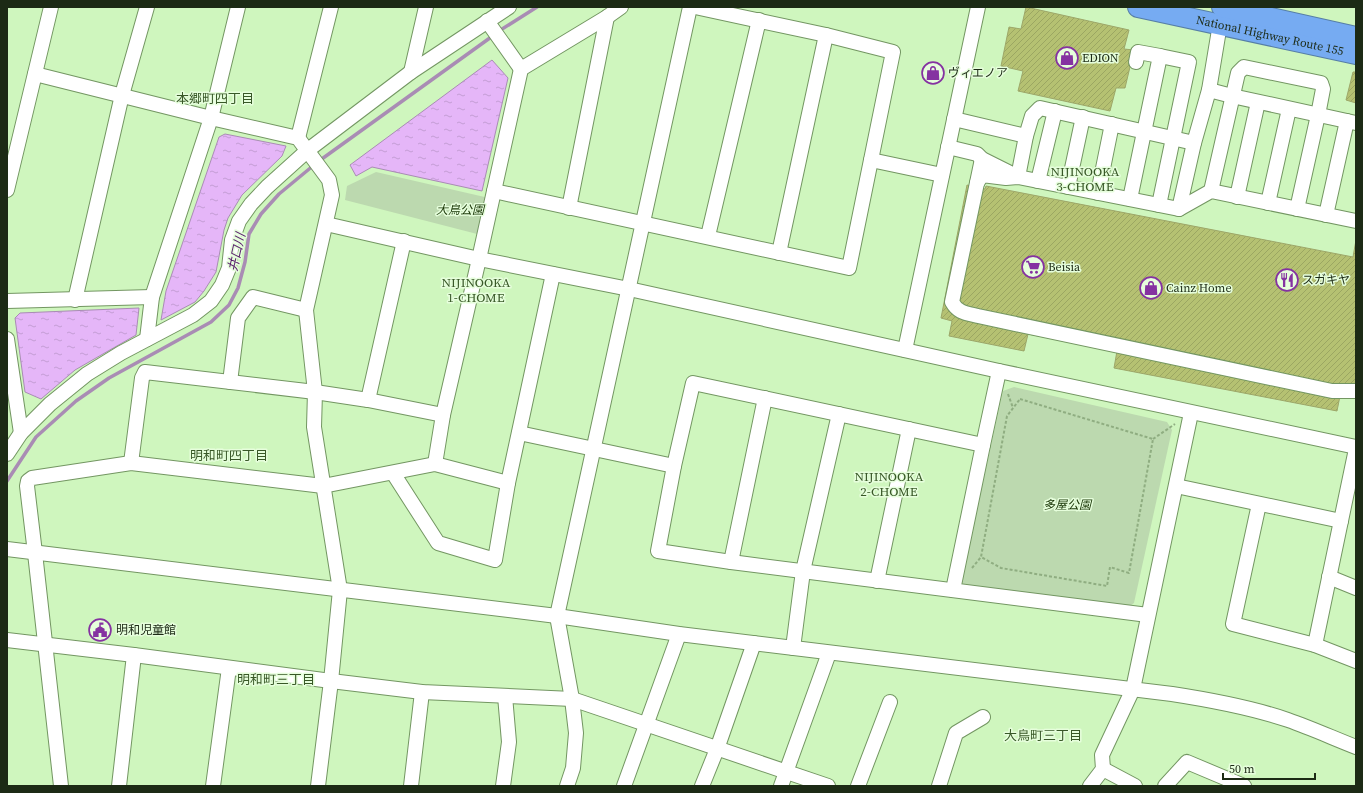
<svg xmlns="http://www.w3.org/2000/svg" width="1363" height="793" viewBox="0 0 1363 793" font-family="'Source Serif 4','Noto Sans JP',serif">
<defs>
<pattern id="water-ripples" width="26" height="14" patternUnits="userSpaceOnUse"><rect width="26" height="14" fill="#e5b6f8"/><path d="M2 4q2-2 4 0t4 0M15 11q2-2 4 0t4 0" fill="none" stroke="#c49dd4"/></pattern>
<pattern id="building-hatch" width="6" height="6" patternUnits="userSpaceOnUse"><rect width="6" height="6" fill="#b5c172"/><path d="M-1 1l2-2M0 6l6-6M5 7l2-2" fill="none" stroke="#9ba662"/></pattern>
</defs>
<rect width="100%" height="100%" fill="#cff6be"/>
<!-- green -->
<g fill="#bcd9af">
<path d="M 376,172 L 489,198 L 481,235 L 345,200 L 347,186 Z"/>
<path d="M 1014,387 L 1167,422 L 1172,430 L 1134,603 L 1130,606 L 964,586 L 961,581 L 1003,391 Z"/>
</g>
<!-- water -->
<g fill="url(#water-ripples)" stroke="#a98cb4">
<path d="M 492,60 L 508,78 L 482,191 L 372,167 L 356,176 L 350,165 Z"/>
<path d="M 225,134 L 286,146 L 282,156 L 242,195 L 228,218 L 224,230 L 216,272 L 204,291 L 195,302 L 161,320 L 166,291 L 219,137 Z"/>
<path d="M 139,308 L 136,335 L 75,370 L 41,399 L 25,392 L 15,318 L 20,313 Z"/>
</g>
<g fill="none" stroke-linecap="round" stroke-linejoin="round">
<!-- stream -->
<g stroke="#a98cb4" stroke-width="3.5">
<path d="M 499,31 L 537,7"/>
<path d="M 319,161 L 494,35"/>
<path d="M 7,481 L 36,437 L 76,401 L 109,378 L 211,322 L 229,305 L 238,288 L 245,262 L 249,234 L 261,214 L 279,194 L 314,165"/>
</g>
</g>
<!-- building -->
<g fill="url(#building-hatch)" stroke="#9da769">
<path d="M 1026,7 L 1129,30 L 1124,49 L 1134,50 L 1125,88 L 1116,88 L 1110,111 L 1018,91 L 1023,71 L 1001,66 L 1009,27 L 1021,29 Z"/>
<path d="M 1353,72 L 1356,72 L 1356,103 L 1346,100 Z"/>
<path d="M 967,185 L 985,189 L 986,186 L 1353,257 L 1356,240 L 1356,393 L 1341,391 L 1337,411 L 1114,368 L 1117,351 L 1028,334 L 1024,351 L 949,336 L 952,321 L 941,318 Z"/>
</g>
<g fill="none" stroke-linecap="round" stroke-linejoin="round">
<!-- minor casing -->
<g stroke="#739662" stroke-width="16">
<g id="minor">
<path d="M 487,21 L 521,69"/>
<path d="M 1136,62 L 1138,52 L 1160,56"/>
<path d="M 411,72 L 426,7"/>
<path d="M 35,74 L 211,118 L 298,138 L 329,180 L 332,195 L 306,310 L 315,392 L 314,427 L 340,590 L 331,681 L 318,786"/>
<path d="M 1209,90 L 1232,96 L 1356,123"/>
<path d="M 954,119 L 1026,136"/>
<path d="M 298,138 L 331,7"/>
<path d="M 948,147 L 977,154 L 982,159 L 1014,175"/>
<path d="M 982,159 L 952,302 C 958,313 966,313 978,316 L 1332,391 L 1356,391"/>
<path d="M 871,160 L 942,175"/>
<path d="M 1018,177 L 1026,136 L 1032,116 L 1040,108 L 1194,143"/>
<path d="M 1038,181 L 1055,111"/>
<path d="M 977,183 L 982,175 L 1006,178 L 1018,177 L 1179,209 L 1211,191 L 1356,221"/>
<path d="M 1068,187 L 1083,117"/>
<path d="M 7,190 L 51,7"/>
<path d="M 494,191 L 849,268 L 893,52 L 826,35 L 695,7"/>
<path d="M 1211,191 L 1238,73 L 1244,67 L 1321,83 L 1323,89 L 1318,115 L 1297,209"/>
<path d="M 1098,193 L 1112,124"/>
<path d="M 1237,197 L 1258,102"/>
<path d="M 1130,199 L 1160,56 L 1189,62 L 1159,205"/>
<path d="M 1268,203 L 1289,109"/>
<path d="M 569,208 L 607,17"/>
<path d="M 1179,209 L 1194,143 L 1209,90 L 1220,24"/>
<path d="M 1326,215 L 1347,121"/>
<path d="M 326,224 L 479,259 L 629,289 L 999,371 L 1356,447"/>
<path d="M 708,236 L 759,20"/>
<path d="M 779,253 L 826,35"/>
<path d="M 75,300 L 122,95 L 147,7"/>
<path d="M 7,301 L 152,297"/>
<path d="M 7,339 L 21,433"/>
<path d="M 147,339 L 152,297 L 211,118 L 238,7"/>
<path d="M 905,350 L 978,7"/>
<path d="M 230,382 L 238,318 L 253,297 L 306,310"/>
<path d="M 368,400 L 404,241"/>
<path d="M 519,433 L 674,466"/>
<path d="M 983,445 L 693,383 L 674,466 L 658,551 L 731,562 L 1148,615"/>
<path d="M 7,454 L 21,433 L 50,404 L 87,374 L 121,353 L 193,315 L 211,301 L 222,285 L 229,268 L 232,240 L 239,221 L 251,204 L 267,187 L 308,150 L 411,72 L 509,7"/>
<path d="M 131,463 L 142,378 L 145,372 L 315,392 L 368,400 L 443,415"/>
<path d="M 435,464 L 443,415 L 479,259 L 521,69 L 607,17 L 621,7"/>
<path d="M 393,473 L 438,543 L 495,560 L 508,483 L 553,274"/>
<path d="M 1176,486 L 1341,521"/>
<path d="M 1259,504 L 1233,624 L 1315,645 L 1356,661"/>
<path d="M 7,549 L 557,616 L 679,634 L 1172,694 C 1211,700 1250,707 1288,720 C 1311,728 1333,738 1356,747"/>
<path d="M 731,562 L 765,398"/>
<path d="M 1329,577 L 1356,588"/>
<path d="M 877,581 L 909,429"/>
<path d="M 953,590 L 983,445 L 999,371"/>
<path d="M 7,640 L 134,655 L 331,681 L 422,692 L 572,699 L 828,786"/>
<path d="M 1315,645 L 1356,449"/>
<path d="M 793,648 L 803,571 L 839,414"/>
<path d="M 1103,769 L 1135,786"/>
<path d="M 61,786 L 35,553 L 27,486 L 28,481 L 32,478 L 131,463 L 323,486 L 435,464 L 508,483"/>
<path d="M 119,786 L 134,655"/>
<path d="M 213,786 L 229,668"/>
<path d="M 411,786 L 422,692"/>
<path d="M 503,786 L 509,742 L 505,696"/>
<path d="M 567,786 L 573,768 L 576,733 L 572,699 L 557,616 L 690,7"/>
<path d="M 624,786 L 679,634"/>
<path d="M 702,786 L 717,749 L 754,643"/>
<path d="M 781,786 L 829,653"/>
<path d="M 858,786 L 890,702"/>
<path d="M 939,786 L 956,733 L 983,717"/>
<path d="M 1090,786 L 1103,769 L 1102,755 L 1133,689 L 1191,413"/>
<path d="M 1165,786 L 1187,762 L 1244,786"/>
</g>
</g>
<!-- highway casing -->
<g stroke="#567ea5" stroke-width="22">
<g id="highway">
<path id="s1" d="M 1138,7 L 1356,54"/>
<path d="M 1222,7 L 1356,37"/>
</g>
</g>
<!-- path -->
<g stroke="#8fad81" stroke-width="2" stroke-dasharray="3 2" stroke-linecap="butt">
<path d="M 1008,394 L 1013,408"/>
<path d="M 1020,399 L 1153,439 L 1129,573 L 1110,567 L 1107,586 L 1001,568 L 981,557 L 1007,416 Z"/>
<path d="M 1153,439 L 1175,424"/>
<path d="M 972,568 L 981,557"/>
</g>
<!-- minor -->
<use href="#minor" stroke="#fff" stroke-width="14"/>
<!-- highway -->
<use href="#highway" stroke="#76abf2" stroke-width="20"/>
</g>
<!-- icons -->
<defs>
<g id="shop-ring" transform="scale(1.15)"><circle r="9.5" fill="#e6fedc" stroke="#8532a1" stroke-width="1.5"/><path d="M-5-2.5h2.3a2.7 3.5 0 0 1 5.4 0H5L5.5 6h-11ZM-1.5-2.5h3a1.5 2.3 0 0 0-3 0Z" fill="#8532a1"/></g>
<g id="supermarket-ring" transform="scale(1.15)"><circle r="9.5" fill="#e6fedc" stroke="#8532a1" stroke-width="1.5"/><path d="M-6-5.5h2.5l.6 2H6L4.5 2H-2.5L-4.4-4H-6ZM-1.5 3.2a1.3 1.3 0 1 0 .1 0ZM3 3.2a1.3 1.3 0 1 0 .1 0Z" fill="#8532a1"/></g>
<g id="restaurant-ring" transform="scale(1.15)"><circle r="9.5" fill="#e6fedc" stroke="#8532a1" stroke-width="1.5"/><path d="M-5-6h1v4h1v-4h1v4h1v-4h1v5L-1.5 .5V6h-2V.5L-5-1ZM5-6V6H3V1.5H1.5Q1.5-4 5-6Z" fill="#8532a1"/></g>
<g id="civic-ring" transform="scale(1.15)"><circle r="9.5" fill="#e6fedc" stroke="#8532a1" stroke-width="1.5"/><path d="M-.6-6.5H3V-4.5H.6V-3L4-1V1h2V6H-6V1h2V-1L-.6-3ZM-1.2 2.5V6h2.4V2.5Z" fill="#8532a1"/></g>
</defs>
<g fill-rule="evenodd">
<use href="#shop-ring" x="1067" y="58"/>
<use href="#shop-ring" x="933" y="73"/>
<use href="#supermarket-ring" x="1033" y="267"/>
<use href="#restaurant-ring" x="1287" y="280"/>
<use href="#shop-ring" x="1151" y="288"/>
<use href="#civic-ring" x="100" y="630"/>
</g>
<g text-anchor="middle" stroke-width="3" stroke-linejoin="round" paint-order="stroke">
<!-- street labels -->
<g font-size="12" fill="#1c2a15" stroke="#e6fedc">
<text dy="4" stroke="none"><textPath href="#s1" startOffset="135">National Highway Route 155</textPath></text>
</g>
<!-- poi labels -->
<g font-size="12" fill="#1c2a15" stroke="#e6fedc" text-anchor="start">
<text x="1082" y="62">EDION</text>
<text x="948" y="77">ヴィエノア</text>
<text x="1048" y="271">Beisia</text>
<text x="1302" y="284">スガキヤ</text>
<text x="1166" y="292">Cainz Home</text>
<text x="116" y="634">明和児童館</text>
</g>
<!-- park labels -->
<g font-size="12" font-style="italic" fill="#183505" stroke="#e6fedc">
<text x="460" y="214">大鳥公園</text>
<text x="1067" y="509">多屋公園</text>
</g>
<!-- neighbourhood labels -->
<g font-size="13" fill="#385827" stroke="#e6fedc">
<text x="215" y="103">本郷町四丁目</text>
<text x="1085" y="176">NIJINOOKA<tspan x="1085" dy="15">3-CHOME</tspan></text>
<text x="476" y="287">NIJINOOKA<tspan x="476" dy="15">1-CHOME</tspan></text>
<text x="229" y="460">明和町四丁目</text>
<text x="889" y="481">NIJINOOKA<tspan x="889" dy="15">2-CHOME</tspan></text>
<text x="276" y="684">明和町三丁目</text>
<text x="1043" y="740">大鳥町三丁目</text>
</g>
<!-- water labels -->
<g font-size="13" font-style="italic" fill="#581f6c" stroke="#e6fedc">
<text transform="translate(236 252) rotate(-77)" y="5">井口川</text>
</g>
</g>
<!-- border -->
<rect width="1363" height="793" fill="none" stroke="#1c2a15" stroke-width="16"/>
<!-- scale -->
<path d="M1223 773v6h92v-6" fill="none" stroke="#1c2a15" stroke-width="2"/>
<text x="1229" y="773" font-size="12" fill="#1c2a15" stroke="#e6fedc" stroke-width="3" paint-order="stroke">50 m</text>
</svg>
